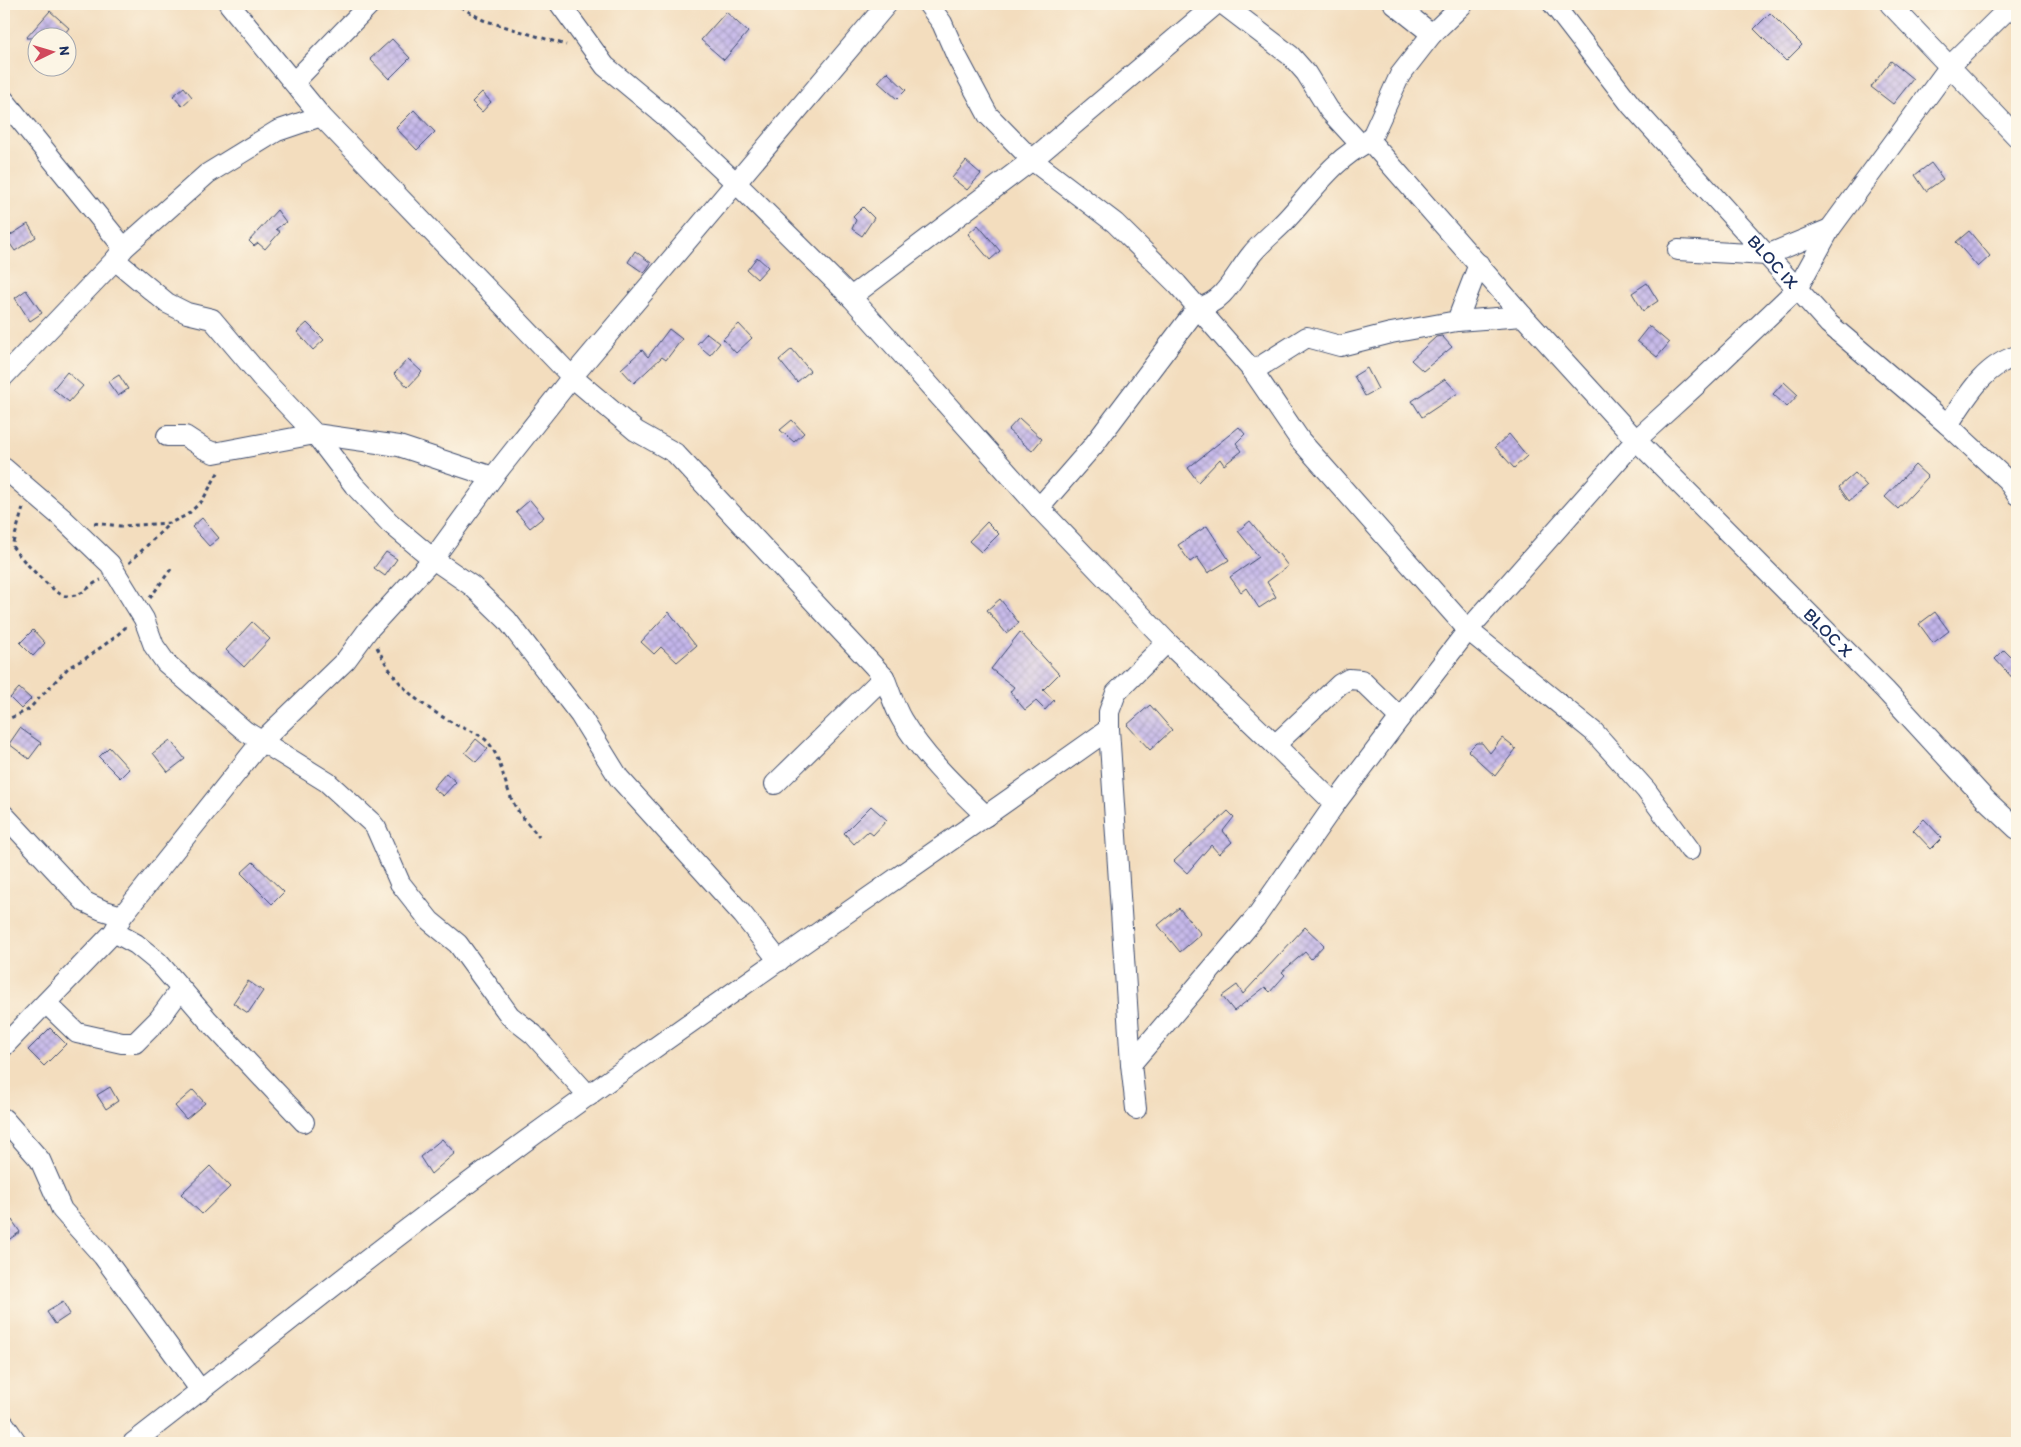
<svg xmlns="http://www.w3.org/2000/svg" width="2021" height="1447" viewBox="0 0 2021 1447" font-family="Itim,sans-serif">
<defs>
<pattern id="building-cross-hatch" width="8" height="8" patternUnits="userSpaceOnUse" patternTransform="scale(1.25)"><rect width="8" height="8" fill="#c3b5ea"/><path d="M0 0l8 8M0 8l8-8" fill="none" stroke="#9e94c1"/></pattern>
</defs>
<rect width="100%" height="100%" fill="#fcf5e5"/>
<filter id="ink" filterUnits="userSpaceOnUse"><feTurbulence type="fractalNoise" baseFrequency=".02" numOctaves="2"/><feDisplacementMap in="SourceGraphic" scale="10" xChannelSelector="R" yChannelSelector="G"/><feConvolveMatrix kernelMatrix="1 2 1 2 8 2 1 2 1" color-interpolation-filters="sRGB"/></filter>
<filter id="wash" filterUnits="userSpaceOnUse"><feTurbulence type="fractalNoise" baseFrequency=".0096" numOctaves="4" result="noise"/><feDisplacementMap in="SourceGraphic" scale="20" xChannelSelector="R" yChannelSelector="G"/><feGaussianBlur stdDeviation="1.12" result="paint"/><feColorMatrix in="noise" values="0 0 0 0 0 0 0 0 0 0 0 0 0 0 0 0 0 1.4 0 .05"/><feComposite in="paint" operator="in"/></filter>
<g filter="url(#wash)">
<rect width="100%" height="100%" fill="#f3ddbe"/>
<g id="blocks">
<!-- building -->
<g fill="url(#building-cross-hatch)">
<path d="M 50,11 L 69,28 L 61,38 L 26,38 Z"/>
<path d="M 726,12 L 748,32 L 724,60 L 701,40 Z"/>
<path d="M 1770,13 L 1802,45 L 1786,61 L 1754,29 Z"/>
<path d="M 392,39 L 410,58 L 389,79 L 370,59 Z"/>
<path d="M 1891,61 L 1913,79 L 1893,104 L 1871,87 Z"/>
<path d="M 887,72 L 906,90 L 897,99 L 878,82 Z"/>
<path d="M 184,87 L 192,97 L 182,106 L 173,96 Z"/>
<path d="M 482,92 L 491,102 L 482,112 L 472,102 Z"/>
<path d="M 414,110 L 435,132 L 417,150 L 396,128 Z"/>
<path d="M 966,161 L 981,174 L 967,190 L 952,178 Z"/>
<path d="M 1931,163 L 1943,179 L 1926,191 L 1915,175 Z"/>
<path d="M 863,207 L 874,218 L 862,236 L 852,229 L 856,220 L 853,217 Z"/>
<path d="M 277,210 L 286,222 L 276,229 L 280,232 L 265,249 L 258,243 L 254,246 L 249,241 Z"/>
<path d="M 28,224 L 36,237 L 15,251 L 6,238 Z"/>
<path d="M 978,225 L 1000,251 L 990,260 L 968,234 Z"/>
<path d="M 1969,231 L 1990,256 L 1978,267 L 1956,242 Z"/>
<path d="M 635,251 L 651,263 L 644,273 L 628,262 Z"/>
<path d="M 757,257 L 768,267 L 757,279 L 747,270 Z"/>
<path d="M 1647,283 L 1658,301 L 1643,311 L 1632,293 Z"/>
<path d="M 26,290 L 42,313 L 30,321 L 15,298 Z"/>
<path d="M 307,323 L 324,340 L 313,350 L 297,332 Z"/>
<path d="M 739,324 L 752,338 L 736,353 L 723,339 Z"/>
<path d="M 1649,326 L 1669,343 L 1657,357 L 1637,341 Z"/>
<path d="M 669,329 L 682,339 L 666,360 L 662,357 L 634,383 L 621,369 L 642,350 L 648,357 Z"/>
<path d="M 707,333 L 720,343 L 710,355 L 697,344 Z"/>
<path d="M 1442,336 L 1452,347 L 1423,371 L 1411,360 L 1436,337 Z"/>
<path d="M 792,349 L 810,371 L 797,382 L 779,360 Z"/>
<path d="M 408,359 L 422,372 L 408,387 L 394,374 Z"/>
<path d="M 1367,368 L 1378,389 L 1365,396 L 1354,376 Z"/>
<path d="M 67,372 L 83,386 L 69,402 L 53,389 Z"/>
<path d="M 119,375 L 128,389 L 118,396 L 108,382 Z"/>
<path d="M 1445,379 L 1458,393 L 1422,417 L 1412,401 Z"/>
<path d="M 1784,382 L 1798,395 L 1787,407 L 1773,394 Z"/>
<path d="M 1019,418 L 1042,439 L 1032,451 L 1008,430 Z"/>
<path d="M 792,420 L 804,433 L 794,442 L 780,430 Z"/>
<path d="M 1239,427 L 1245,434 L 1236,443 L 1242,451 L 1224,465 L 1220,459 L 1198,482 L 1188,468 Z"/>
<path d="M 1509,434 L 1527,456 L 1514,468 L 1495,447 Z"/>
<path d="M 1915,465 L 1928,477 L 1898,509 L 1885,497 Z"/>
<path d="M 1855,473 L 1867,486 L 1849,501 L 1839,487 Z"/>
<path d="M 530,500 L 544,517 L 530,528 L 516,512 Z"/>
<path d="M 202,518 L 219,538 L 209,546 L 192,527 Z"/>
<path d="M 1250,521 L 1277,554 L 1278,553 L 1288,566 L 1267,582 L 1276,597 L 1259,608 L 1246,588 L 1241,592 L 1230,577 L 1259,557 L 1238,531 Z"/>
<path d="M 987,522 L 999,534 L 981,552 L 969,541 Z"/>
<path d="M 1207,526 L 1229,560 L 1208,573 L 1197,557 L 1190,562 L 1178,545 Z"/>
<path d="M 386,552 L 397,559 L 385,576 L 374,568 Z"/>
<path d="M 1000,599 L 1019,623 L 1006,633 L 987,610 Z"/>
<path d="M 669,612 L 696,646 L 677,662 L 661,647 L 654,654 L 641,642 Z"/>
<path d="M 1935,612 L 1949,631 L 1933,643 L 1919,624 Z"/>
<path d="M 252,622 L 270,639 L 244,667 L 226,650 Z"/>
<path d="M 33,630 L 45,643 L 33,656 L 20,643 Z"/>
<path d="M 1020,632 L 1059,674 L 1043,690 L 1054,700 L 1045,710 L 1036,701 L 1025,710 L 1010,692 L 1014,687 L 991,669 Z"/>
<path d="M 2004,650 L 2017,663 L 2017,683 L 1995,659 Z"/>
<path d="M 19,688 L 31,699 L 21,709 L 10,698 Z"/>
<path d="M 1150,705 L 1172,730 L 1150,750 L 1127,725 Z"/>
<path d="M 20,728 L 41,743 L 29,759 L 9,744 Z"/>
<path d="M 1502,738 L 1516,749 L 1495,776 L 1468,751 L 1476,743 L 1482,743 L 1490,753 Z"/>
<path d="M 476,739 L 488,749 L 476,762 L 465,753 Z"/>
<path d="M 170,740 L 185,759 L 168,772 L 153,753 Z"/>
<path d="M 109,747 L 129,769 L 120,778 L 99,757 Z"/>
<path d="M 446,773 L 456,782 L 443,796 L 433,788 Z"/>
<path d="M 871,806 L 887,820 L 873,835 L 868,831 L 854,844 L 844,833 Z"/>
<path d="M 1228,811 L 1234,817 L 1223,831 L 1232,842 L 1219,854 L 1211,845 L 1187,873 L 1174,861 Z"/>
<path d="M 1924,819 L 1942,838 L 1931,849 L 1913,830 Z"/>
<path d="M 253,862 L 284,892 L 272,904 L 241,873 Z"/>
<path d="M 1179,908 L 1201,934 L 1180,952 L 1158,925 Z"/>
<path d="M 1305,927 L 1324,945 L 1311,959 L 1305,952 L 1282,972 L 1285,975 L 1270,992 L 1265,987 L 1234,1011 L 1222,996 L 1237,985 L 1243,994 Z"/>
<path d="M 248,981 L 263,991 L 248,1013 L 233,1003 Z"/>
<path d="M 50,1028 L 66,1044 L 44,1066 L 28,1050 Z"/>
<path d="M 110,1087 L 118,1101 L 106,1109 L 97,1095 Z"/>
<path d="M 193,1090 L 205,1103 L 186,1119 L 175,1106 Z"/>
<path d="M 442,1139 L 455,1153 L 431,1174 L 420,1157 Z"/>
<path d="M 210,1166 L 230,1187 L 202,1214 L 181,1194 Z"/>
<path d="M 12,1220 L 20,1232 L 4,1243 L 4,1226 Z"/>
<path d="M 63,1302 L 70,1314 L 55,1324 L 47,1312 Z"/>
</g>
</g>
</g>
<g filter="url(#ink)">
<use href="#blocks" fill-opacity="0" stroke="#3b496c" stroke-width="1"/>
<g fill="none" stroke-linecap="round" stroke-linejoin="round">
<!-- street casing -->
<g stroke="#3b496c" stroke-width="22">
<g id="street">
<path d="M 560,4 L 605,66 L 664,115 L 735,182 L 851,297 L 1039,508"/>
<path d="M 887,4 L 572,377 L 636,431 L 675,453 L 884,677 C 890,691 894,707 902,720 C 924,757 955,786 986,816"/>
<path d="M 928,4 L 942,23 L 957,57 L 988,115 L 1032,160 L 1115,223 L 1177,284 L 1253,371 L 1300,440 L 1468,630 L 1400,718 L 1361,680 L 1349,679 L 1340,684 L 1275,745 L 1167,642 L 1039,508 L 1093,446 L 1198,307 C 1223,305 1237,272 1251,255 C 1261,242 1275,232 1287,219 C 1313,191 1334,158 1370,141"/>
<path d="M 1223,4 L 1291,56 L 1306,73 L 1329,110 L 1361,145"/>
<path d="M 1394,4 L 1432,34 L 1400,75 L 1370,141 L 1523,316 L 1636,440 L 1468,630 L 1594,732 L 1646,790 L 1690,850"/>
<path id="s1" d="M 1553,4 L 1631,105 L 1829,324 L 1948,425 L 2007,480 L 2017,495"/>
<path d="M 1890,4 L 2017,137"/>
<path id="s2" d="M 2013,4 L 1950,66 L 1830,229 L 1797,289 L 1694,387 L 1636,440 L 1885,690 L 1985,799 L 2017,829"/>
<path d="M 1432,34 L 1463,4"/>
<path d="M 294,82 L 370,4"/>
<path d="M 4,100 L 124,248"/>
<path d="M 1678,250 L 1767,255 L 1830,229"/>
<path d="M 115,260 L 167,303 L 187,313 L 212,319 L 261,377 L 315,434 L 399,446 L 493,477"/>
<path d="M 851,297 L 1032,160 L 1216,4"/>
<path d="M 1457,321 L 1523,316"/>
<path d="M 1253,371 L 1307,337 L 1340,346 L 1391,333 L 1457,321 L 1479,264"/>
<path d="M 4,376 L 115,260 L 124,248 L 207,174 L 277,131 L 321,116"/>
<path d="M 1948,425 C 1966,398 1984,365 2017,356"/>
<path d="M 167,436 L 185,436 L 205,449 L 214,453 L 315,434 L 354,485 L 390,523 L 433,559 L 472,586 L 507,620 L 580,715 L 619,778 L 743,915 L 779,961"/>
<path d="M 4,468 L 61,517 L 110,564 L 144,619 L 154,646 L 166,663 L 245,731 L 327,782 L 372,823 L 376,828 L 400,883 L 430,921 L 458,944 L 510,1016 L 533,1034 L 589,1096"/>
<path d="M 1109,729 L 1131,1064 L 1136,1109"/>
<path d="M 1275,745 L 1335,804 L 1400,718"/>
<path d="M 775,784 L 884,677"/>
<path d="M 4,815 L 85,902 L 102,910 L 122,916"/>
<path d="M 114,932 L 136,944 L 158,962 L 207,1019 L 304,1122"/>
<path d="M 46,1003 L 77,1033 L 122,1043 L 135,1043 L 159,1019 L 181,989"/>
<path d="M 4,1046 L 114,932 L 122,916 L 261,742 L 346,660 L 368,630 L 433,559 L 493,477 L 572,377 L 321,116 L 229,4"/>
<path d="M 1131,1064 L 1256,917 L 1335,804"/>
<path d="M 4,1119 L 40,1160 L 62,1210 L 103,1256 L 201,1391"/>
<path d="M 4,1424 L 17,1443"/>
<path d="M 133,1443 C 224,1373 314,1300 406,1230 C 635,1056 874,896 1109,729 L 1109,712 L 1116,693 L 1167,642"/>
</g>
</g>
<!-- path -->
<g stroke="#3b496c" stroke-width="3" stroke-dasharray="4 4" stroke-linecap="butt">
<path d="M 445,4 L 461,7 L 483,20 L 566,45"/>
<path d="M 23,508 L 12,546 C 19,557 51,590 62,595 C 67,597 74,596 78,594 C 86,592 92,583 101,580"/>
<path d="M 94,523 L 120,526 L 170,523 L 187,515 L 202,501 L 219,471"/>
<path d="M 129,563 L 170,523"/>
<path d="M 150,598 L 173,566"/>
<path d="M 377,647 C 396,686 416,702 453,723 C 464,730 477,731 487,741 C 501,756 504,785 514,804 C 520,816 531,827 539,837"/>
<path d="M 4,721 L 28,710 L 69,667 L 86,658 L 114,638 L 127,626"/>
</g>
<!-- street -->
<use href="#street" stroke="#fff" stroke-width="20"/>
</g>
</g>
<g text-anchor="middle" stroke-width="4" stroke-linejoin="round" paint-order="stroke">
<!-- street labels -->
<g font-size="18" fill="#1b2f5e" stroke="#fcf5e5">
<text dy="6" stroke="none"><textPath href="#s1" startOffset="339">BLOC IX</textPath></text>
<text dy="6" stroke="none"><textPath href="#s2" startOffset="852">BLOC X</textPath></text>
</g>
</g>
<!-- margin -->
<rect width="2021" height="1447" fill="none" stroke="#fcf5e5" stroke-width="20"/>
<!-- north arrow -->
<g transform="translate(52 52) rotate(85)"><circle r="24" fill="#fcf5e5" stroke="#a2a6af"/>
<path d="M0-4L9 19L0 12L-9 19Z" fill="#d1495b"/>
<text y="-8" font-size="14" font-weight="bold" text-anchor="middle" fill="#1b2f5e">N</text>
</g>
</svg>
